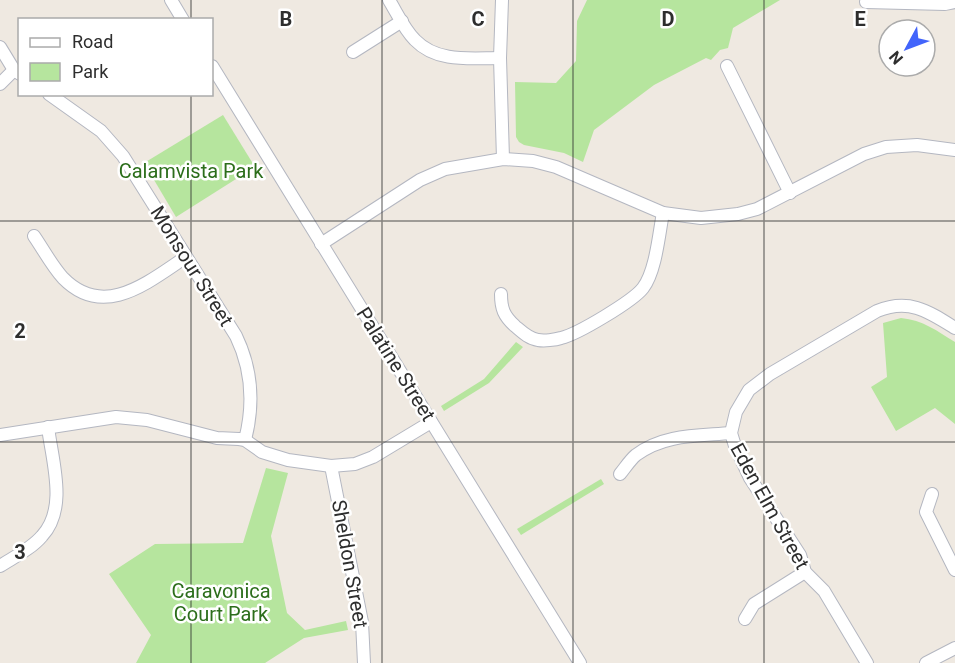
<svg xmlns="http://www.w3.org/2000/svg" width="955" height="663" viewBox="0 0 955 663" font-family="Roboto,sans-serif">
<rect width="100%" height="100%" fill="#efe9e1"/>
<!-- green -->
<g fill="#b6e59e">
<path d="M 587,0 L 780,0 L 733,28 L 728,48 L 720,50 L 711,60 L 706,58 L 654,85 L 594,130 L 583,162 L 564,153 L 524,145 L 519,142 L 516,137 L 515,82 L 556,83 L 576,61 L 577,21 Z"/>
<path d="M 223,115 L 255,167 L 176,217 L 144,163 Z"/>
<path d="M 901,318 C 923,320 937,331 955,342 L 955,424 L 935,408 L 896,431 L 871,387 L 887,377 L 883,323 Z"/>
<path d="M 516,342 L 523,347 L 489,383 L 444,411 L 441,406 L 484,379 Z"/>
<path d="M 266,468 L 288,473 L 271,536 L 287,613 L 305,630 L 346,621 L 348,630 L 304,638 L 265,663 L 136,663 L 151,635 L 109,574 L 155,544 L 243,543 Z"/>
<path d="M 601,479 L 604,484 L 521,535 L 517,529 Z"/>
</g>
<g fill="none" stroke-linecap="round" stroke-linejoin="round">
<!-- minor casing -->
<g stroke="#b4b7c1" stroke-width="14">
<g id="minor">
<path d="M 171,0 L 183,20"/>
<path d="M 389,0 C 397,13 404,29 415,40 C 437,63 471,58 500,58"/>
<path d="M 502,0 L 500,58 L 503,159"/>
<path d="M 866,2 L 945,4 L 955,2"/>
<path d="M 0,47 L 14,70 L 20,74"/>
<path d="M 353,52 L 402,21"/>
<path d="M 212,66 L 580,663"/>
<path d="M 727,66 L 790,193"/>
<path d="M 0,84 L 14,70"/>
<path d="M 49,94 L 101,131 L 123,156 L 236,336 C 252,369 254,405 245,440"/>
<path d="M 34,236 C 43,249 52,266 63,278 C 104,320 148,282 186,257"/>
<path d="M 321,244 L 420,180 L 445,169 L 503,159 L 533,161 L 556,167 L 663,213 L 701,218 L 738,214 L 757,209 L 864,154 L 886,147 L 917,145 L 955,150"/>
<path d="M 501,294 C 501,309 504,316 515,326 C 522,332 529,339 538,340 C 544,341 555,340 561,338 C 578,334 633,301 643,288 C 656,271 659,233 663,213"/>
<path d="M 0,435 L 116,417 L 147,420 L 217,438 L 239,439 L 245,440 L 262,452 L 288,460 L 331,466 L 355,464 L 373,457 L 431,422"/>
<path d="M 331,466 L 362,622 L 364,663"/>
<path d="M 620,474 C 625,468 630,460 636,455 C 664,434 697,436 731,433"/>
<path d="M 932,494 L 926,512 L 955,570"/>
<path d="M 0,566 C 14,557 31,549 42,536 C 68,508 52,461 48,427"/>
<path d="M 745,619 L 754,604 L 805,572"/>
<path d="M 867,663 L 824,591 L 805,572 L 800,555 L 750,478 L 735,446 L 731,433 L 736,412 L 749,390 L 770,374 L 877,311 C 909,298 928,311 955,328"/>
<path d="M 926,663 L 955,648"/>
</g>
</g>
<!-- minor -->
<use href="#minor" stroke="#fff" stroke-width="12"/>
</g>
<!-- grid -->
<path fill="none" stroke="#2e2e2e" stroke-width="1.5" stroke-opacity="0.55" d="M 191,0 L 191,20M 382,0 L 382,663M 573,0 L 573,663M 764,0 L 764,663M 191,94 L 191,663M 0,221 L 955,221M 0,442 L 955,442"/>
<g text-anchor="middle" stroke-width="5" stroke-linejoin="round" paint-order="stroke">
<!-- park labels -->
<g font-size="20" fill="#2c6e1b" stroke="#fff">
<text x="191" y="178">Calamvista Park</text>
<text x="221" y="598">Caravonica<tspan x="221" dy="23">Court Park</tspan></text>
</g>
<!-- street labels -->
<g font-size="20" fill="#2e2e2e" stroke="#fff">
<text transform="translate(192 266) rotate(58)" y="7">Monsour Street</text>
<text transform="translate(396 364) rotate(58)" y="7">Palatine Street</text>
<text transform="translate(770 506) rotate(61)" y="7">Eden Elm Street</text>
<text transform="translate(350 564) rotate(80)" y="7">Sheldon Street</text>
</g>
</g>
<g font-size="20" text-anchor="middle" font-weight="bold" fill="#2e2e2e" stroke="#fff" stroke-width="5" stroke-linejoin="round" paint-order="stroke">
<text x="286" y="26">B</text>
<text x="478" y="26">C</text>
<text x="668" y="26">D</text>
<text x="860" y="26">E</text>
<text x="20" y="338">2</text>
<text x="20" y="559">3</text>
</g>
<!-- legend -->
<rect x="18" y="18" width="195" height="78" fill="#ffffff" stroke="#ababab" stroke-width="1.5"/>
<rect x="30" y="38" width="30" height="9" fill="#ffffff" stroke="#ababab" stroke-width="1.5"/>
<text x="72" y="48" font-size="18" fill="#2e2e2e">Road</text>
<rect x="30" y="63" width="30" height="18" fill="#b6e59e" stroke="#ababab" stroke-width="1.5"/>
<text x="72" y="78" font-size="18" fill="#2e2e2e">Park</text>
<!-- north arrow -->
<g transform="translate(907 48) rotate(229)"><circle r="28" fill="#ffffff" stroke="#ababab" stroke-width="1.5"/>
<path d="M0-4.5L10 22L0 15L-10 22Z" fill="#4264fb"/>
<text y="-9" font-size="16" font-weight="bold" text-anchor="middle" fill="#2e2e2e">N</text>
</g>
</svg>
